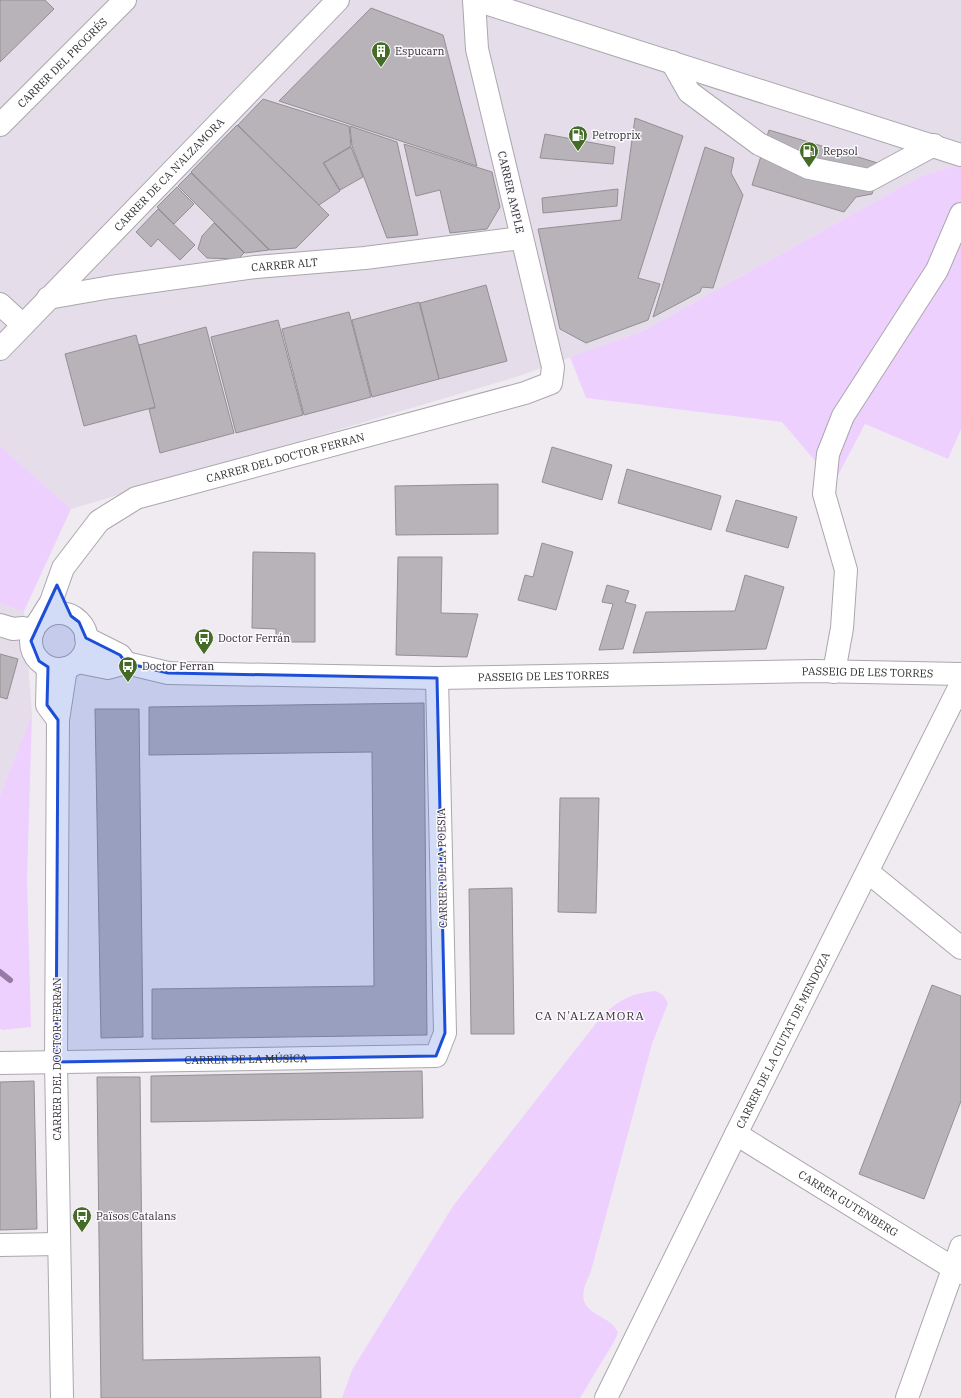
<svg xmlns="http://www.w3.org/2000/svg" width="961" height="1398" viewBox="0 0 961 1398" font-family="'IBM Plex Serif',serif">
<rect width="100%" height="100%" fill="#efebf1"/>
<!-- built -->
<g fill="#e5dde9">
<path d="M 0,0 L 961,0 L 961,155 L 956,165 L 921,176 L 643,331 L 519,376 L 71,509 L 0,446 Z"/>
<path d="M 0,604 L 24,611 L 32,714 L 0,796 Z"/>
</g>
<!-- green -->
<g fill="#eed0ff">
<path d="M 961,155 L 961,429 L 948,459 L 865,424 L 834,483 L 782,422 L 586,398 L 570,357 L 643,331 L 921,176 L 956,165 Z"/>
<path d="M 0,446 L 71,509 L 24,611 L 0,604 Z"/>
<path d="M 32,714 L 27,879 L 31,1027 L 2,1030 L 0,1028 L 0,796 Z"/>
<path d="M 656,991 L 663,995 L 668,1003 L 652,1044 L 591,1271 C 589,1277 585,1283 584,1290 C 579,1310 600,1314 612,1324 C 614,1326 616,1330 618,1332 L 615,1340 L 580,1398 L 342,1398 L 352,1370 L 453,1206 L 601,1017 C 619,1000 631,993 656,991 Z"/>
</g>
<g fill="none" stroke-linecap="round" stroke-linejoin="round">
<!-- stream -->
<path stroke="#957ca3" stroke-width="6" d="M 0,972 L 10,980"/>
</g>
<!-- building -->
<g fill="#b7b3b9" stroke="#938f94">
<path d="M 0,0 L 45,0 L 54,9 L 0,62 Z"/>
<path d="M 371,8 L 443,35 L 477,166 L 279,101 Z"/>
<path d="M 263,99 L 349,126 L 351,146 L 323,163 L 340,191 L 319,205 L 238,125 Z"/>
<path d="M 635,118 L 683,136 L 638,278 L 660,284 L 648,320 L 586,343 L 560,329 L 538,229 L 621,220 Z"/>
<path d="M 237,125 L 329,215 L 296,248 L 270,250 L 191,172 Z"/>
<path d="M 350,126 L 397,142 L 418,235 L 387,238 L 352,146 Z"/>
<path d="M 769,130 L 881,164 L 872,194 L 856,197 L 844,212 L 752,185 Z"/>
<path d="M 545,134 L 615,147 L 613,164 L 540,158 Z"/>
<path d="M 404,144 L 492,172 L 500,207 L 487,229 L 450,233 L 440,190 L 416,196 Z"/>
<path d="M 351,147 L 363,177 L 340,190 L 324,163 Z"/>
<path d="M 705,147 L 734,158 L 731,173 L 743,195 L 713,288 L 702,287 L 700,292 L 653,317 Z"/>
<path d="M 191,173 L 269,250 L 245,253 L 178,186 Z"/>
<path d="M 177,187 L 194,204 L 174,224 L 157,207 Z"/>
<path d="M 618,189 L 617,206 L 543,213 L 542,198 Z"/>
<path d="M 158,209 L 195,245 L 180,260 L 158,239 L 151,247 L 136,232 Z"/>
<path d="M 214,223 L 244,253 L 238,259 L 207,258 L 198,249 L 202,236 Z"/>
<path d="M 486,285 L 507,361 L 439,379 L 420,303 Z"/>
<path d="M 419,302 L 439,379 L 372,397 L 352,320 Z"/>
<path d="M 349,312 L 371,397 L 304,415 L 282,329 Z"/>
<path d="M 278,320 L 303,415 L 236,433 L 211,337 Z"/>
<path d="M 206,327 L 234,433 L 160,453 L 149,409 L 155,408 L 139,345 Z"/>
<path d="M 136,335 L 155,407 L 84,426 L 65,354 Z"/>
<path d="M 552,447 L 612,465 L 602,500 L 542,482 Z"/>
<path d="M 627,469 L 721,496 L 711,530 L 618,503 Z"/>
<path d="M 498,484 L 498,534 L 396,535 L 395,486 Z"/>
<path d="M 736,500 L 797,517 L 788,548 L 726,531 Z"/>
<path d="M 542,543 L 573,552 L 556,610 L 518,600 L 525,575 L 533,577 Z"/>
<path d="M 253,552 L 315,553 L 315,642 L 276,642 L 276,629 L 252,628 Z"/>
<path d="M 398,557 L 442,557 L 441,613 L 478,614 L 467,657 L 396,655 Z"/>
<path d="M 745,575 L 784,587 L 766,649 L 633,653 L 646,612 L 735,611 Z"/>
<path d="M 607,585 L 629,591 L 625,602 L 636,605 L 623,649 L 599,650 L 613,604 L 602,602 Z"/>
<path d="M 0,654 L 18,659 L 7,699 L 0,697 Z"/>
<path d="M 424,703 L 427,1035 L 152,1039 L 152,989 L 374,986 L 372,752 L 149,755 L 149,707 Z"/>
<path d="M 95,709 L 139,709 L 143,1037 L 101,1038 Z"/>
<path d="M 560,798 L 599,798 L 596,913 L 558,912 Z"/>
<path d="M 512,888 L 514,1034 L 471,1034 L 469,889 Z"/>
<path d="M 932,985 L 961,996 L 961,1101 L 924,1199 L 859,1174 Z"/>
<path d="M 422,1071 L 423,1118 L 151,1122 L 151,1076 Z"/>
<path d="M 97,1077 L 140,1077 L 143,1360 L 320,1357 L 321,1398 L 101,1398 Z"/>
<path d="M 34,1081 L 37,1229 L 0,1230 L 0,1082 Z"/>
</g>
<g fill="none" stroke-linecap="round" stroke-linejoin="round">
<!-- minor casing -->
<g stroke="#aba7ad" stroke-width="24">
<g id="minor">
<path d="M 672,62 L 689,92 L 759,144 L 809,168 L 869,180 L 934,145"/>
<path id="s1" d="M 0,125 L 125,0"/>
<path id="s2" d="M 48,298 L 111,287 L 256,267 L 365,258 L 521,238"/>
<path d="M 0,304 L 23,325"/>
<path id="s3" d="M 0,349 L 338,0"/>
<circle cx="59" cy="641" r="28"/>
<path id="s4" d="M 39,621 L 51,602 L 63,568 L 99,521 L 136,498 L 525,393 L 551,383 L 553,367 L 477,49 L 474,0"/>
<path d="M 0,625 L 13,629 L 23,628 L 33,631"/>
<path d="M 86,638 L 120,655 L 126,663"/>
<path id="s5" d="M 78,662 L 108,668 L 126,663 L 168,673 L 437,678 L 814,671 L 961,674"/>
<path d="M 48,667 L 47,705 L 55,716"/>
<path d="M 834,672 L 842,628 L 846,570 L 824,494 L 828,454 L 843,416 L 937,270 L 961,214"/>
<path d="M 868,872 L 961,948"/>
<path id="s6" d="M 0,1063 L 436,1056 L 445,1033 L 437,678"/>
<path id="s7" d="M 736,1134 L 961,1273"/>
<path d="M 0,1245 L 59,1244"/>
<path d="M 62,1398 L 56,1062 L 58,720 L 66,668"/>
<path id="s8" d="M 606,1398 L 736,1134 L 961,684"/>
<path d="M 907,1398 L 961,1247"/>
</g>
</g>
<!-- major casing -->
<g stroke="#aba7ad" stroke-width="24">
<path id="major" d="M 476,0 L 961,155"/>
</g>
<!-- minor -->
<use href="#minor" stroke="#fff" stroke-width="22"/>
<!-- major -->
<use href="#major" stroke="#fff" stroke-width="22"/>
</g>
<!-- marked area -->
<path fill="#1d4ed8" fill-opacity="0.2" stroke="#1d4ed8" stroke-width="3" stroke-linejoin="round" d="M 57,585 L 71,616 L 79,622 L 86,638 L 120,655 L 126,663 L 168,673 L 437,678 L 445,1033 L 436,1056 L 56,1062 L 58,720 L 47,705 L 48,667 L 39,661 L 31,641 Z"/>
<!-- icons -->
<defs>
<g id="building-pin" transform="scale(1)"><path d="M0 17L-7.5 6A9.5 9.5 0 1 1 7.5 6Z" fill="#456c27" stroke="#fcf9fe"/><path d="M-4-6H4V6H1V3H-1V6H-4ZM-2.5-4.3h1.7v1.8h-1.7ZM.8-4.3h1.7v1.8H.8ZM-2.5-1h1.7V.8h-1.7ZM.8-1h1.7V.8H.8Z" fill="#fff"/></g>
<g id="fuel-pin" transform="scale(1)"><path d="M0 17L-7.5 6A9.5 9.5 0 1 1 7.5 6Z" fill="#456c27" stroke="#fcf9fe"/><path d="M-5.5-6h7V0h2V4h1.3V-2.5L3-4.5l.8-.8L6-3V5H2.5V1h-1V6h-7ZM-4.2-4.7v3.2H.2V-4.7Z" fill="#fff"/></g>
<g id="bus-pin" transform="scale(1)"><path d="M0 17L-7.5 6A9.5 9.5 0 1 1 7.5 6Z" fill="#456c27" stroke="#fcf9fe"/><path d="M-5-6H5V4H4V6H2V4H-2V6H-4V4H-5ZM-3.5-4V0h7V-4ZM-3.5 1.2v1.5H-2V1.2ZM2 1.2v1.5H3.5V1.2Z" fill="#fff"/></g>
</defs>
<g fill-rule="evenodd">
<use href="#building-pin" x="381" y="51"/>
<use href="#fuel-pin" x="578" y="135"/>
<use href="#fuel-pin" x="809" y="151"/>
<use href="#bus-pin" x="204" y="638"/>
<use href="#bus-pin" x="128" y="666"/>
<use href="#bus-pin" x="82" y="1216"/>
</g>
<g text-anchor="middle" stroke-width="3" stroke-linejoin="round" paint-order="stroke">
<!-- poi labels -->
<g font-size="11" fill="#313032" stroke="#fcf9fe" text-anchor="start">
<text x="395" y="55">Espucarn</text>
<text x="592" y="139">Petroprix</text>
<text x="823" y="155">Repsol</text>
<text x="218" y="642">Doctor Ferrán</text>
<text x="142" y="670">Doctor Ferran</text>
<text x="96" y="1220">Països Catalans</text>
</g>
<!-- street labels -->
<g font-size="11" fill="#313032" stroke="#fcf9fe">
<text dy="4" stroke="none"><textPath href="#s1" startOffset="88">CARRER DEL PROGRÉS</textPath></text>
<text dy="4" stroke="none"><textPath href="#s3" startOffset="243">CARRER DE CA N'ALZAMORA</textPath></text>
<text transform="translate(511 192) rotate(77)" y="4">CARRER AMPLE</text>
<text dy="4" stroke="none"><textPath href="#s2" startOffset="239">CARRER ALT</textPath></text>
<text dy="4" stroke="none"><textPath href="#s4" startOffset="316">CARRER DEL DOCTOR FERRAN</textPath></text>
<text dy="4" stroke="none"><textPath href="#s5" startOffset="792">PASSEIG DE LES TORRES</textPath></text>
<text dy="4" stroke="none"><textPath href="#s5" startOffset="468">PASSEIG DE LES TORRES</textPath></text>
<text transform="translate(442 868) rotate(-91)" y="4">CARRER DE LA POESIA</text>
<text dy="4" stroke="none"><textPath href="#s8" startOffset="399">CARRER DE LA CIUTAT DE MENDOZA</textPath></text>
<text transform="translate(57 1059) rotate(-90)" y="4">CARRER DEL DOCTOR FERRAN</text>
<text dy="4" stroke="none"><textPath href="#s6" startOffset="246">CARRER DE LA MÚSICA</textPath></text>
<text dy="4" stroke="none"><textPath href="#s7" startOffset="132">CARRER GUTENBERG</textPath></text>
</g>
<!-- neighbourhood labels -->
<g font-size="12" letter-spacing="1" fill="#39363a" stroke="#fcf9fe">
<text x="590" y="1020">CA N'ALZAMORA</text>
</g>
</g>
</svg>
